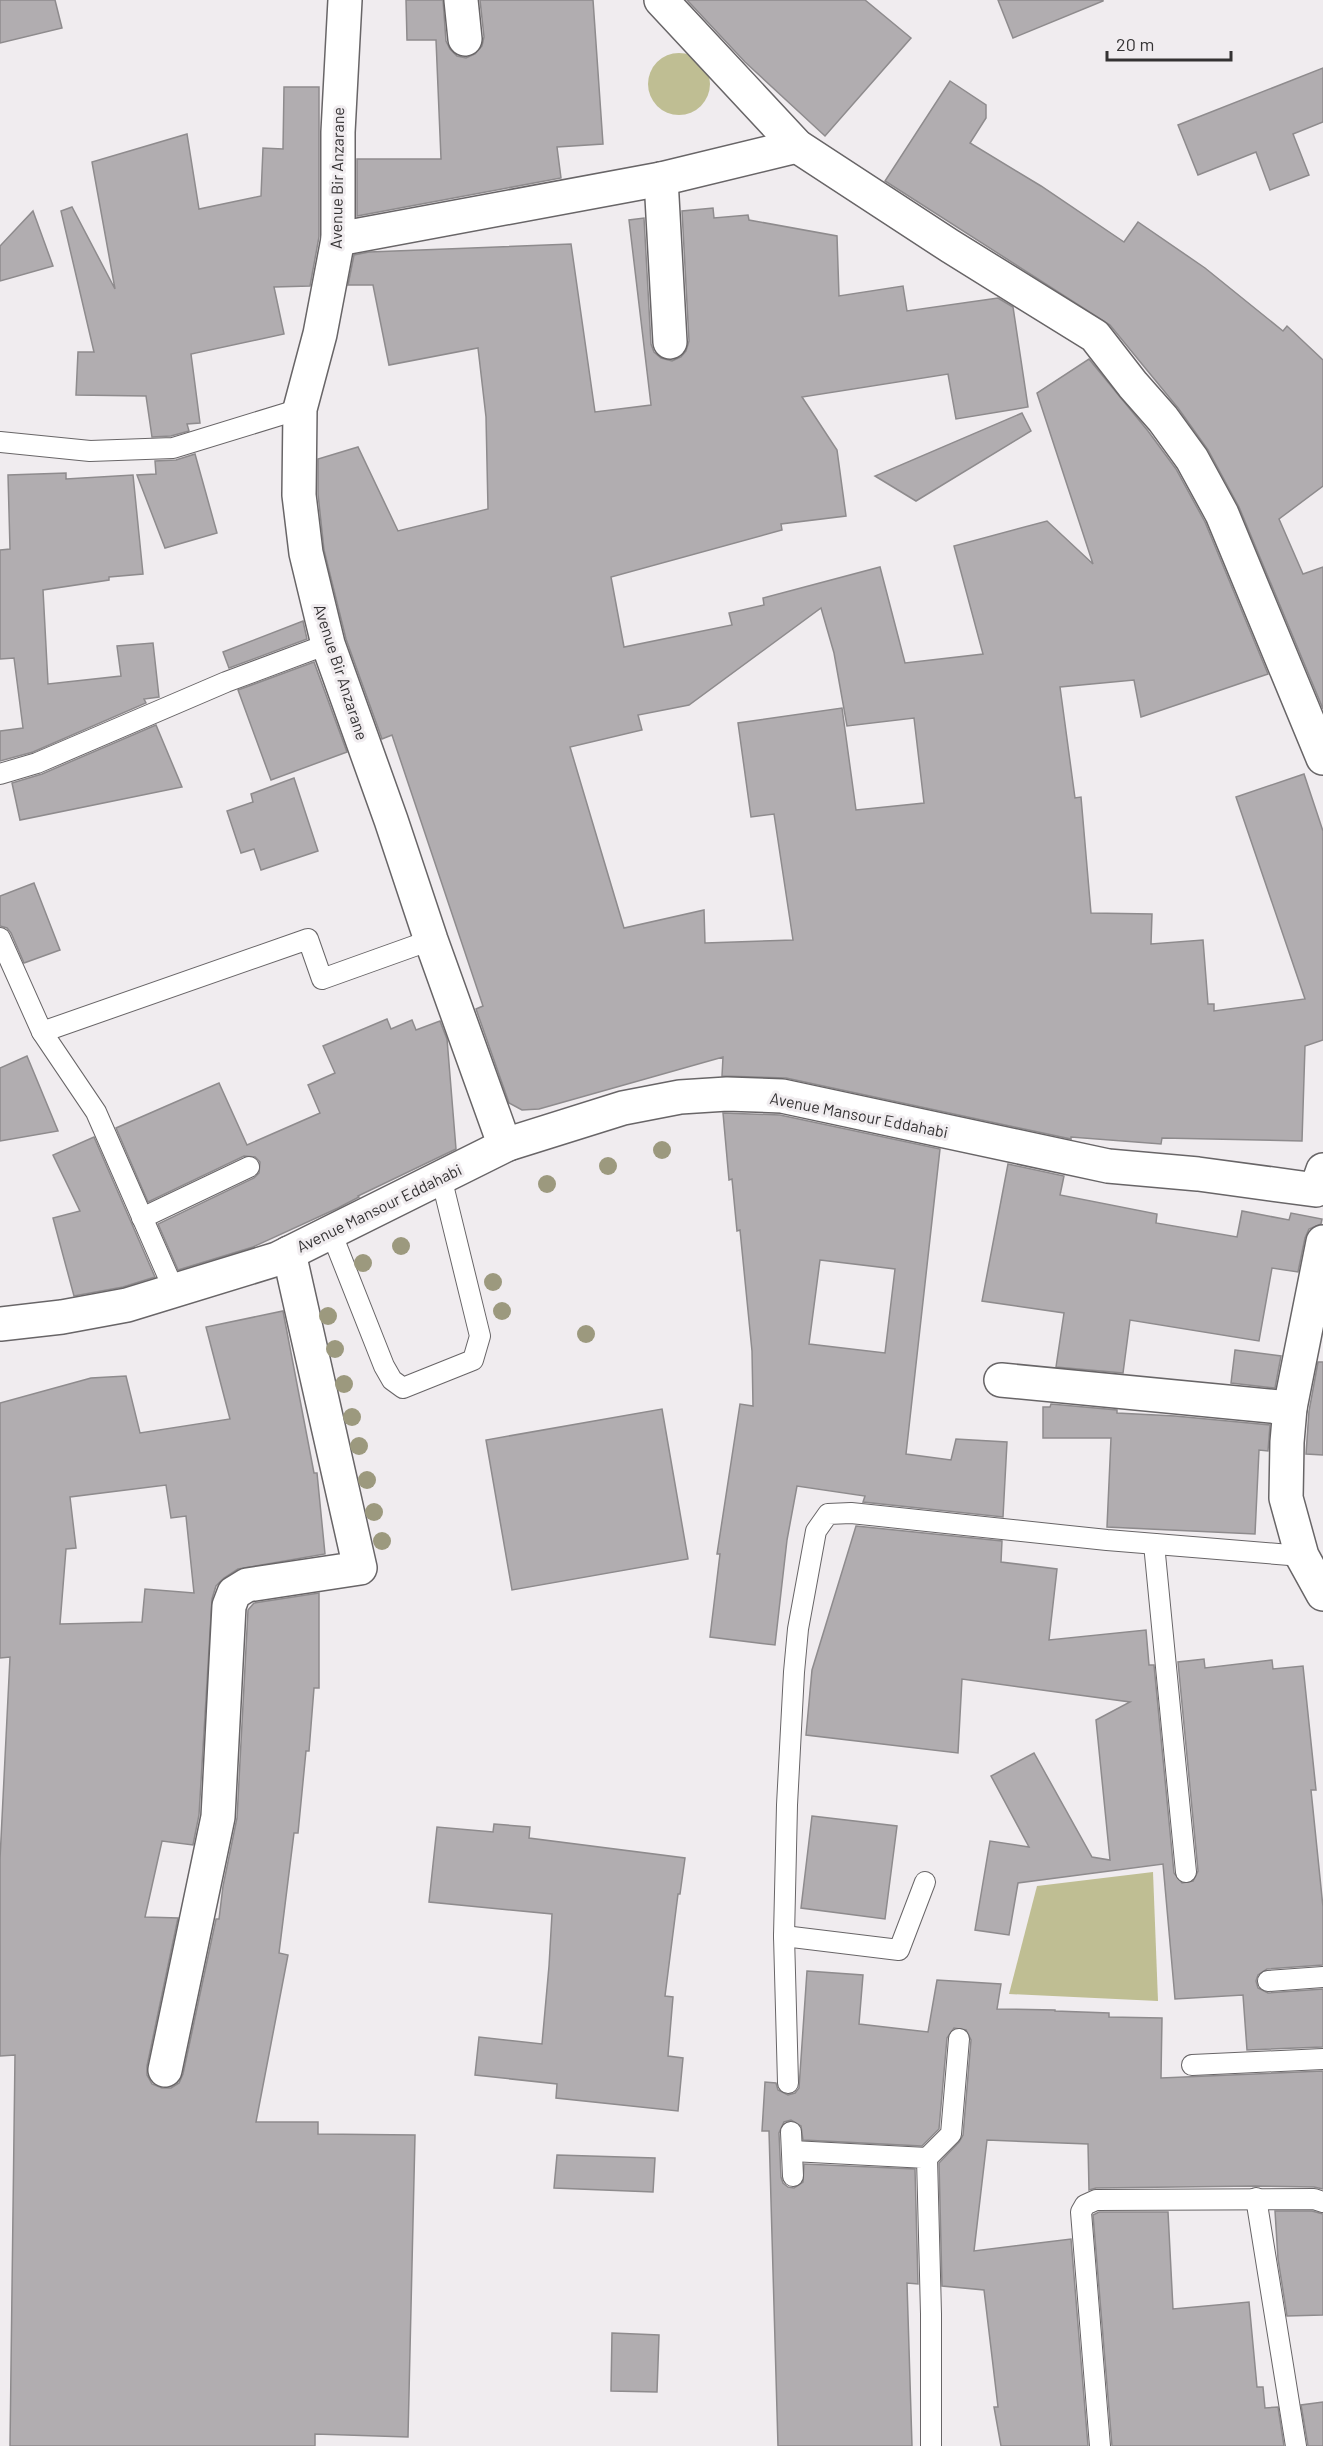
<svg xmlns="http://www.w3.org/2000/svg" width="1323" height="2446" viewBox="0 0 1323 2446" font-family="Barlow,sans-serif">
<rect width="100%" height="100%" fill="#f0ecef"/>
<!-- green -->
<g fill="#bfbe93">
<circle cx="679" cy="84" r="31"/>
<path d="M 1153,1872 L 1158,2001 L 1009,1994 L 1037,1886 Z"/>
</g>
<!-- building -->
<g fill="#b1adb0" stroke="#8e8b8d" stroke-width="1.5" fill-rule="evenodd">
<path d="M 0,0 L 55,0 L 62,28 L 0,43 Z"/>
<path d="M 406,0 L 443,0 L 446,41 L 450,49 L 457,56 L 466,58 L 475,54 L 482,46 L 484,37 L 480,0 L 593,0 L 603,144 L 557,147 L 561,178 L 357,216 L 357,159 L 441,159 L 436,40 L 407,40 Z"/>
<path d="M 687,0 L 865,0 L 911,38 L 825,136 L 745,62 Z"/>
<path d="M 998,0 L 1103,0 L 1103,1 L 1013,38 Z"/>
<path d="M 1323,68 L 1323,122 L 1293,134 L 1309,175 L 1270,190 L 1256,152 L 1198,175 L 1178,125 Z"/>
<path d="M 950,81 L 986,105 L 986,118 L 970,143 L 1041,186 L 1124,242 L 1138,222 L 1205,268 L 1283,331 L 1287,326 L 1323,360 L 1323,486 L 1279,519 L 1303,574 L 1323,567 L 1323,709 L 1239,507 L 1208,450 L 1178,408 L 1110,325 L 885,181 Z"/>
<path d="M 284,87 L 319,87 L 319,237 L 310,286 L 274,287 L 284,334 L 191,354 L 200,423 L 187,424 L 189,431 L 171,436 L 152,437 L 146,396 L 76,395 L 78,352 L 94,352 L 61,211 L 72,207 L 115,289 L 92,162 L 187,134 L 199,209 L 261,196 L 263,148 L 283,149 Z"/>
<path d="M 713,208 L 714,218 L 748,215 L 749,220 L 837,236 L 839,296 L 903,286 L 907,311 L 998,298 L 1013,307 L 1028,407 L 956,419 L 948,374 L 802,397 L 837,450 L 846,516 L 781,524 L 782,530 L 611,577 L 624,647 L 732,625 L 729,613 L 764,605 L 763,598 L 880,567 L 905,663 L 983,654 L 954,546 L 1047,521 L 1093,564 L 1037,393 L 1089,359 L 1148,431 L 1176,469 L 1205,522 L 1268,674 L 1141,717 L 1134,680 L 1060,687 L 1075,798 L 1081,797 L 1091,913 L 1152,914 L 1151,944 L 1203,940 L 1208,1004 L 1214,1004 L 1214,1011 L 1305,999 L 1236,797 L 1304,774 L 1323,831 L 1323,1040 L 1305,1046 L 1302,1141 L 1162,1138 L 1161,1144 L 1071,1137 L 1071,1139 L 786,1078 L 722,1076 L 723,1057 L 539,1109 L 522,1110 L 509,1103 L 476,1009 L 483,1006 L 392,735 L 382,739 L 346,639 L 324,550 L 318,494 L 318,459 L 358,447 L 398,531 L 488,509 L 486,417 L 478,348 L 389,365 L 373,285 L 348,285 L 354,255 L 369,252 L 571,244 L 595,412 L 651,405 L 629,220 L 644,218 L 651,344 L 654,352 L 661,358 L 672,361 L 681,357 L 686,351 L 689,341 L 682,211 ZM 821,608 L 834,653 L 847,726 L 914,718 L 924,803 L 856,810 L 842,708 L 738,723 L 751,817 L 774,814 L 793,940 L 705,943 L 704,910 L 624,928 L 570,747 L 642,730 L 638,715 L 689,705 Z"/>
<path d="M 33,211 L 53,266 L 0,281 L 0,246 Z"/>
<path d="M 1022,413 L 1031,431 L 916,501 L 875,476 Z"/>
<path d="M 195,454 L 217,533 L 165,548 L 137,475 L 156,474 L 155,461 L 176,460 Z"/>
<path d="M 66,473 L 66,479 L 133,475 L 143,574 L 109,577 L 109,580 L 43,590 L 48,684 L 121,676 L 117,646 L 153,643 L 159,697 L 144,699 L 146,703 L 33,752 L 0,761 L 0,731 L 23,728 L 14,658 L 0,659 L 0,550 L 10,549 L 8,475 Z"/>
<path d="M 303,621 L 307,639 L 229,668 L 223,652 Z"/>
<path d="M 314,662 L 347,752 L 271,780 L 238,690 Z"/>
<path d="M 156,725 L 182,787 L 20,820 L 12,783 L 42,774 Z"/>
<path d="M 294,778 L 318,851 L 261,870 L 254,849 L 241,853 L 227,811 L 253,802 L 251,794 Z"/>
<path d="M 34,883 L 60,950 L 24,963 L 11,933 L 7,928 L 0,926 L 0,896 Z"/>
<path d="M 387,1019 L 391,1029 L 412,1020 L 416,1030 L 440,1021 L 447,1039 L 456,1149 L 358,1196 L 359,1197 L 338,1208 L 253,1247 L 178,1270 L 158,1224 L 254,1178 L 259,1173 L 260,1162 L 255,1157 L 244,1156 L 148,1202 L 116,1128 L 219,1083 L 247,1145 L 320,1113 L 308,1085 L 335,1073 L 323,1046 Z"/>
<path d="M 27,1056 L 58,1131 L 0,1141 L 0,1068 Z"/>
<path d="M 723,1113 L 780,1115 L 940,1149 L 906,1454 L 951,1460 L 956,1439 L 1007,1442 L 1003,1517 L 863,1502 L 865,1496 L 797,1486 L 787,1540 L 775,1645 L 710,1637 L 720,1554 L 717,1554 L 740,1404 L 753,1406 L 752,1351 L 740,1230 L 737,1231 L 732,1179 L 729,1180 ZM 820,1260 L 895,1269 L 885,1353 L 809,1344 Z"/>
<path d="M 94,1137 L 155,1277 L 123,1287 L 74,1296 L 53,1218 L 80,1211 L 53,1155 Z"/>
<path d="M 1008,1164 L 1064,1176 L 1060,1195 L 1157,1214 L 1156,1223 L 1237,1237 L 1242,1211 L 1289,1220 L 1291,1213 L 1322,1219 L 1321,1224 L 1309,1229 L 1305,1238 L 1298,1272 L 1272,1268 L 1259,1341 L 1130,1320 L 1123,1373 L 1056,1367 L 1064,1313 L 982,1301 Z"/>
<path d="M 283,1311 L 314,1473 L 317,1473 L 325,1554 L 238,1569 L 224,1578 L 216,1586 L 212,1599 L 199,1815 L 193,1845 L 162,1841 L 145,1917 L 178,1918 L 147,2066 L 147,2075 L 152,2084 L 162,2088 L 171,2088 L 179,2083 L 183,2074 L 216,1919 L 219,1919 L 223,1886 L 237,1818 L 248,1610 L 254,1603 L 319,1593 L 319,1688 L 314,1688 L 309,1751 L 306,1751 L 298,1833 L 294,1833 L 279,1953 L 288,1955 L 256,2122 L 318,2122 L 318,2134 L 415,2135 L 408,2437 L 315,2434 L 315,2446 L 10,2446 L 15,2055 L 0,2056 L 0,1859 L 10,1657 L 0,1658 L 0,1403 L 91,1378 L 126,1376 L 140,1433 L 230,1419 L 206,1327 ZM 166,1485 L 171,1518 L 186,1516 L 194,1593 L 145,1589 L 142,1622 L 60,1624 L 66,1549 L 76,1548 L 70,1497 Z"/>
<path d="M 1235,1350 L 1281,1356 L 1275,1388 L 1231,1383 Z"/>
<path d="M 1318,1362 L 1323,1362 L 1323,1455 L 1306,1454 L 1309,1411 Z"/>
<path d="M 1051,1404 L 1117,1410 L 1117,1413 L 1175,1416 L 1270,1425 L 1268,1451 L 1259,1450 L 1255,1534 L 1107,1527 L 1111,1438 L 1043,1438 L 1043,1407 L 1050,1407 Z"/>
<path d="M 662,1409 L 688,1559 L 512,1590 L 486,1440 Z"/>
<path d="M 856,1526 L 1002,1541 L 1001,1562 L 1057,1569 L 1049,1640 L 1146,1630 L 1149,1665 L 1154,1665 L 1174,1873 L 1182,1883 L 1193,1881 L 1198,1871 L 1178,1662 L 1204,1659 L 1205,1668 L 1272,1660 L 1273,1669 L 1303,1666 L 1316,1790 L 1311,1790 L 1323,1907 L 1323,1965 L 1267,1969 L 1258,1975 L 1256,1981 L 1258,1988 L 1268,1993 L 1323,1989 L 1323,2047 L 1247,2050 L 1243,1995 L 1175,1999 L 1163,1864 L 1018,1883 L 1009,1935 L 975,1930 L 990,1841 L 1029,1847 L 991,1776 L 1034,1753 L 1092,1857 L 1110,1860 L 1096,1720 L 1130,1702 L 962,1679 L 958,1753 L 806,1735 L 812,1670 Z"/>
<path d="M 812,1816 L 897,1826 L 885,1919 L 801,1908 Z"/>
<path d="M 494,1824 L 530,1827 L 529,1838 L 685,1858 L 680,1894 L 678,1894 L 665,1996 L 673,1997 L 668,2056 L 683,2058 L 678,2111 L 556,2098 L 557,2084 L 475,2075 L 479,2037 L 542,2044 L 549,1966 L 552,1914 L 429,1902 L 437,1827 L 493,1832 Z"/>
<path d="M 807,1971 L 863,1975 L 859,2024 L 928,2032 L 937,1980 L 1001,1984 L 997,2009 L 1055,2010 L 1055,2011 L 1109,2013 L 1109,2017 L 1162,2018 L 1161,2078 L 1323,2071 L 1323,2189 L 1314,2187 L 1255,2186 L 1096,2188 L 1089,2190 L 1088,2144 L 987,2140 L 974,2251 L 1071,2239 L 1088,2446 L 1001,2446 L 994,2407 L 998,2407 L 984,2290 L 942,2286 L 939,2163 L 959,2142 L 963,2135 L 971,2040 L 966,2030 L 954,2028 L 947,2038 L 939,2129 L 922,2146 L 803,2140 L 801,2126 L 791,2120 L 784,2122 L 779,2133 L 781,2177 L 783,2183 L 788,2187 L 794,2188 L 803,2182 L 804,2164 L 915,2169 L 918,2284 L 907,2283 L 912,2446 L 778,2446 L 769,2131 L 762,2131 L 765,2082 L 776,2083 L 778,2090 L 788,2095 L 795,2093 L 799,2088 Z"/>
<path d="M 557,2155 L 655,2158 L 653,2192 L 554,2188 Z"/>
<path d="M 1275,2211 L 1312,2211 L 1323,2214 L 1323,2315 L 1287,2316 L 1278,2259 Z"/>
<path d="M 1099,2212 L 1168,2212 L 1173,2309 L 1249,2302 L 1257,2387 L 1263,2387 L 1265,2408 L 1278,2407 L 1284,2446 L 1112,2446 L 1093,2215 Z"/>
<path d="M 612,2333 L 659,2335 L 657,2392 L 611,2391 Z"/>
<path d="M 1323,2402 L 1323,2446 L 1308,2446 L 1301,2405 Z"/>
</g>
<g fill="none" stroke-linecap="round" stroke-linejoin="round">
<!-- lane casing -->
<g stroke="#686567" stroke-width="22">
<g id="lane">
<path d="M 0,442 L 90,451 L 173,448 L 300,409"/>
<path d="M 0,774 L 37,763 L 226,682 L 328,644"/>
<path d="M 0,938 L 42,1032 L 308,939 L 322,979 L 431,940"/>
<path d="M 42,1032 L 96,1112 L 174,1290"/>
<path d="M 142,1218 L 249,1167"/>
<path d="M 331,1232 L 384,1366 L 392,1380 L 403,1388 L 473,1360 L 480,1336 L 441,1177"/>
<path d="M 1154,1544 L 1186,1872"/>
<path d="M 784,1936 L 899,1950 L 925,1882"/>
<path d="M 1268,1981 L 1323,1977"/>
<path d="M 1192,2065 L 1323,2059"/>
<path d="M 788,2083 L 784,1936 L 787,1805 L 794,1672 L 798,1629 L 816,1531 L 828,1514 L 851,1513 L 1107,1540 L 1302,1556"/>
<path d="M 791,2132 L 793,2176"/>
<path d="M 792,2151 L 927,2158 L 931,2314 L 931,2446"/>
<path d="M 927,2158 L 951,2134 L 959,2039"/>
<path d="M 1256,2198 L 1296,2446"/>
<path d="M 1100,2446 L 1081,2212 L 1085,2205 L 1096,2200 L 1314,2199 L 1323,2202"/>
</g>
</g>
<!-- street casing -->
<g stroke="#686567" stroke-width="36">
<g id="street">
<path d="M 461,0 L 465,39"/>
<path d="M 661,0 L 797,146 L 950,246 L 1095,336 L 1133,385 L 1163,419 L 1192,459 L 1222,514 L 1323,758"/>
<path d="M 661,179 L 670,342"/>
<path d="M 338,239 L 661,179 L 797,146"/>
<path d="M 1323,1242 L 1290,1408 L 1287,1442 L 1286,1498 L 1302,1556 L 1323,1594"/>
<path d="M 1001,1380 L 1290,1408"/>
<path d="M 165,2070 L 218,1817 L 229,1606 L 234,1593 L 247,1585 L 360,1568 L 289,1253"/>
</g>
</g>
<!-- secondary casing -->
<g stroke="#686567" stroke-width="36">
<g id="secondary">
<path d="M 345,0 L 338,132 L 338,239 L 320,334 L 300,409 L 299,495 L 306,553 L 328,644 L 391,820 L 431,940 L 502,1138 L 508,1144"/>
<path d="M 0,1324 L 62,1317 L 127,1305 L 277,1259 L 508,1144 L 623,1108 L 680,1097 L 727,1094 L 782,1096 L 1108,1166 L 1198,1174 L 1316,1190 L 1323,1170"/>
</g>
</g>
<!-- lane -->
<use href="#lane" stroke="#fff" stroke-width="20"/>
<!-- street -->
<use href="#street" stroke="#fff" stroke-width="33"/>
<!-- secondary -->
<use href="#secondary" stroke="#fff" stroke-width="33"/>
</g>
<!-- trees -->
<g fill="#9c997e">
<circle cx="662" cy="1150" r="9"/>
<circle cx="608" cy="1166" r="9"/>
<circle cx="547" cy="1184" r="9"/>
<circle cx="401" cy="1246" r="9"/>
<circle cx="363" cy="1263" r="9"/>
<circle cx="493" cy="1282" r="9"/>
<circle cx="502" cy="1311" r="9"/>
<circle cx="328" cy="1316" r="9"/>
<circle cx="586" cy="1334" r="9"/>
<circle cx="335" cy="1349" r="9"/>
<circle cx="344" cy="1384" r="9"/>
<circle cx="352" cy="1417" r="9"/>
<circle cx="359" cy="1446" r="9"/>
<circle cx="367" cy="1480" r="9"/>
<circle cx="374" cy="1512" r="9"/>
<circle cx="382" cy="1541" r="9"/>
</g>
<g text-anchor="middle" stroke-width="6" stroke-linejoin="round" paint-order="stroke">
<!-- street labels -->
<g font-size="16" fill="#343233" stroke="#f0ecef">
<text transform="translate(337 178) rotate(-89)" y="6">Avenue Bir Anzarane</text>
<text transform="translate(341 672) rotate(72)" y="6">Avenue Bir Anzarane</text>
<text transform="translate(859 1115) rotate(11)" y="6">Avenue Mansour Eddahabi</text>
<text transform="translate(379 1208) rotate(-26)" y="6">Avenue Mansour Eddahabi</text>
</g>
</g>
<!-- scale -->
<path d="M1107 51v9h124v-9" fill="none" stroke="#343233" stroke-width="3"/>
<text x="1116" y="51" font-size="18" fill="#343233" stroke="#f0ecef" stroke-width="4.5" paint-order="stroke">20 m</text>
</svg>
